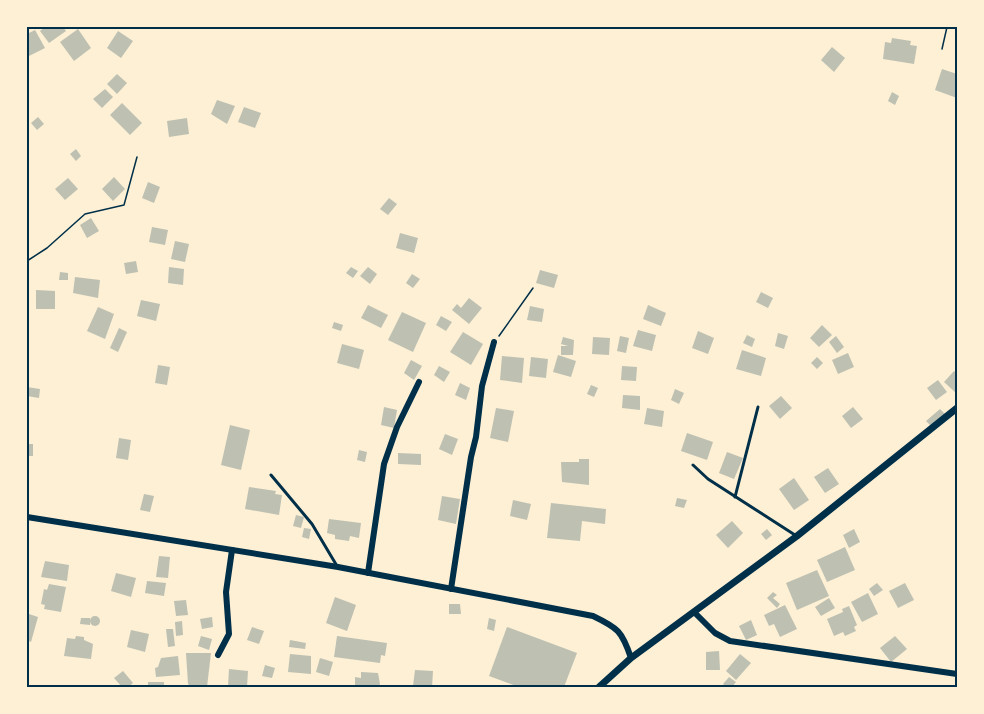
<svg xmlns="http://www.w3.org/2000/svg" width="984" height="714" viewBox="0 0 984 714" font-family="'Playfair Display',serif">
<rect width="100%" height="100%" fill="#fdf0d5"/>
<!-- building -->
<g fill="#bec0b2">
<path d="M 45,27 L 63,27 L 66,31 L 49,43 L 40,31 Z"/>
<path d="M 78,29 L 91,48 L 74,61 L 60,42 Z"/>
<path d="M 35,30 L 45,48 L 27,57 L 27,34 Z"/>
<path d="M 118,31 L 133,41 L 121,58 L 107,48 Z"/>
<path d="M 892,38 L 911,41 L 910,45 L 917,46 L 914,64 L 883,59 L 885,42 L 891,43 Z"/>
<path d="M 832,47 L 845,58 L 834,72 L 821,60 Z"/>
<path d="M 942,69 L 957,74 L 957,98 L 935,90 Z"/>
<path d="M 117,74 L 127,83 L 117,94 L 107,84 Z"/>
<path d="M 105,89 L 113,97 L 102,108 L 93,99 Z"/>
<path d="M 892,92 L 899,96 L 895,105 L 888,101 Z"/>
<path d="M 217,100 L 235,106 L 227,124 L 211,114 Z"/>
<path d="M 122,103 L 142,123 L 130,135 L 110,115 Z"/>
<path d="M 244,107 L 261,113 L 255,128 L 238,122 Z"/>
<path d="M 38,117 L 44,124 L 37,130 L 31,123 Z"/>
<path d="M 187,118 L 189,134 L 169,137 L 167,121 Z"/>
<path d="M 76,149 L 81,156 L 76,161 L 70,154 Z"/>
<path d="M 114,177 L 125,189 L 113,201 L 102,189 Z"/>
<path d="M 68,178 L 78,189 L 65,200 L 55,189 Z"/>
<path d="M 148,182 L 160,187 L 154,203 L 142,198 Z"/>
<path d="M 389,198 L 397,204 L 388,215 L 380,209 Z"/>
<path d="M 91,218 L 99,231 L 87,238 L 80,225 Z"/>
<path d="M 152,227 L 168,230 L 165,245 L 149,242 Z"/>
<path d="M 400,233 L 418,238 L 414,253 L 396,248 Z"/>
<path d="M 175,241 L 189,244 L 185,262 L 171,259 Z"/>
<path d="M 136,261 L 138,272 L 126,274 L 124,263 Z"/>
<path d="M 169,267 L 184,269 L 183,285 L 168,283 Z"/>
<path d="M 351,267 L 358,271 L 353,278 L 346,273 Z"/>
<path d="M 368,267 L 377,274 L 370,284 L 360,276 Z"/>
<path d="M 540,270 L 558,275 L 554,288 L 536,283 Z"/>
<path d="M 60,272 L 68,273 L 68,280 L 59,280 Z"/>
<path d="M 412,274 L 420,279 L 413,288 L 406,283 Z"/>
<path d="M 75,277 L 100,280 L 98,298 L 73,293 Z"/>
<path d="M 36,290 L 55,291 L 55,309 L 36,309 Z"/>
<path d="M 761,292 L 773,298 L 768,308 L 756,302 Z"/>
<path d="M 469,298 L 482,308 L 469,324 L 452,310 L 457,304 L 461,308 Z"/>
<path d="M 141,300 L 160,304 L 156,321 L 137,316 Z"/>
<path d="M 368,305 L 388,315 L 381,328 L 361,318 Z"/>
<path d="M 648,305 L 666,313 L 661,326 L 643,319 Z"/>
<path d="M 530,306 L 544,309 L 542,322 L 527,320 Z"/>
<path d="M 98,307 L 114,314 L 105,339 L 87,331 Z"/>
<path d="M 402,312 L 426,323 L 413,352 L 388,340 Z"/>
<path d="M 441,316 L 452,322 L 446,331 L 436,325 Z"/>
<path d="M 334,322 L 343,325 L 341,331 L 332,328 Z"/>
<path d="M 822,325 L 832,335 L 819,347 L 810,338 Z"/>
<path d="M 119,328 L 127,332 L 118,352 L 110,348 Z"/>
<path d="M 638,330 L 656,335 L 652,351 L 633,346 Z"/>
<path d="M 698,331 L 714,338 L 708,354 L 692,348 Z"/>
<path d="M 463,332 L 483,344 L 471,365 L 450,352 Z"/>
<path d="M 778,333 L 788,336 L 784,349 L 775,346 Z"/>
<path d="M 747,335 L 755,339 L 752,347 L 743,343 Z"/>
<path d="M 620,336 L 629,338 L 626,353 L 617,351 Z"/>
<path d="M 836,336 L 844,347 L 837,353 L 829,342 Z"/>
<path d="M 563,337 L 574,340 L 573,355 L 561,355 L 561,346 L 568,346 L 561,344 Z"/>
<path d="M 593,337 L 610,338 L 609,355 L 592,354 Z"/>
<path d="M 342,344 L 364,350 L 359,369 L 337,363 Z"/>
<path d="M 742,350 L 766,358 L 761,376 L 736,369 Z"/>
<path d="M 848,353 L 854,367 L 838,374 L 832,360 Z"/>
<path d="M 558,355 L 576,361 L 571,377 L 553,372 Z"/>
<path d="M 502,356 L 524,358 L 522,383 L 500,380 Z"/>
<path d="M 531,357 L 548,359 L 546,378 L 529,376 Z"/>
<path d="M 817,357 L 823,363 L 817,369 L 811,363 Z"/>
<path d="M 411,360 L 422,366 L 414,380 L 404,373 Z"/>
<path d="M 158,365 L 170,367 L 167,385 L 155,383 Z"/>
<path d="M 439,366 L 450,372 L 444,382 L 434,375 Z"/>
<path d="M 622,366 L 637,367 L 636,381 L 621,380 Z"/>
<path d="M 954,371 L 957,374 L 957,394 L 944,382 Z"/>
<path d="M 938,380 L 947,392 L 936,400 L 927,388 Z"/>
<path d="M 460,383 L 470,388 L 466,400 L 455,395 Z"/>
<path d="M 591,385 L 598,388 L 594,397 L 587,394 Z"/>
<path d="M 27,387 L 40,389 L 39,398 L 27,396 Z"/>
<path d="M 675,389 L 684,393 L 679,404 L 671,400 Z"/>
<path d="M 623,395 L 640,396 L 640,410 L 622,408 Z"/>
<path d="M 781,396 L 792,408 L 780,419 L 769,406 Z"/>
<path d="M 384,407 L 397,410 L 394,428 L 381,425 Z"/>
<path d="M 853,407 L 863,419 L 851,428 L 842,416 Z"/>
<path d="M 496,408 L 514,411 L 508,442 L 490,438 Z"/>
<path d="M 647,408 L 664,411 L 662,427 L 644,424 Z"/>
<path d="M 940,409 L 946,415 L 932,427 L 926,421 Z"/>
<path d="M 230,425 L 250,430 L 241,470 L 221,465 Z"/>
<path d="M 687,433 L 713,442 L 707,460 L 681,451 Z"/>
<path d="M 445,434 L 458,439 L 452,455 L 439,449 Z"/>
<path d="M 119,438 L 131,440 L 128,460 L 116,458 Z"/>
<rect x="27" y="444" width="6" height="12"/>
<path d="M 359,450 L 367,452 L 365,462 L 357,460 Z"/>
<path d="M 727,452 L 743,458 L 734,479 L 719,473 Z"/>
<path d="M 398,453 L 421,454 L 421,465 L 398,464 Z"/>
<path d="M 579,459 L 589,459 L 589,485 L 562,482 L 561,462 L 579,462 Z"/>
<path d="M 828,468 L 839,484 L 825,493 L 814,477 Z"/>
<path d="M 794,478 L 809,500 L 794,510 L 779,489 Z"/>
<path d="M 249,487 L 276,491 L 275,494 L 282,495 L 279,515 L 245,509 Z"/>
<path d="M 144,494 L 154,496 L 150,512 L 140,510 Z"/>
<path d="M 442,496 L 460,499 L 456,524 L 438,520 Z"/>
<path d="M 677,498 L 687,500 L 684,508 L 675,506 Z"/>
<path d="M 513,500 L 531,504 L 527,520 L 510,516 Z"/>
<path d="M 551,503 L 606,509 L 605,524 L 582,521 L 580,541 L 547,538 Z"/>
<path d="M 296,515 L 304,517 L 301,528 L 293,526 Z"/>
<path d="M 329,519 L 361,523 L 359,538 L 350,536 L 349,541 L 335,539 L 335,535 L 327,533 Z"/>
<path d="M 732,521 L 743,533 L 728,548 L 716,535 Z"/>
<path d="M 304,528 L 311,529 L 309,539 L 302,537 Z"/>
<path d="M 767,529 L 772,535 L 766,540 L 761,534 Z"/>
<path d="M 854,529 L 860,542 L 849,548 L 843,535 Z"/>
<path d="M 845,547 L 855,570 L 827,582 L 817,560 Z"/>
<path d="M 159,556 L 170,557 L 168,578 L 156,577 Z"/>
<path d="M 45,561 L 69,565 L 67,581 L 41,577 Z"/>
<path d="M 817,570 L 829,596 L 797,610 L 786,583 Z"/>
<path d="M 116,573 L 136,578 L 131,597 L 111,591 Z"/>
<path d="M 147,581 L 166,583 L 164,596 L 145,593 Z"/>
<path d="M 877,583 L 883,590 L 874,596 L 869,589 Z"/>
<path d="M 905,583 L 914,600 L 898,608 L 889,591 Z"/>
<path d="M 49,584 L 66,587 L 61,612 L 44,609 L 45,605 L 41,604 L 44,589 L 47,590 Z"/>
<path d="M 773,592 L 777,595 L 773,598 L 780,604 L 777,608 L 767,598 Z"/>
<path d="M 868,593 L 878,614 L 862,622 L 851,602 Z"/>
<path d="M 335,597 L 356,605 L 347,631 L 326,623 Z"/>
<path d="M 829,598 L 835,608 L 821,616 L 815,607 Z"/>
<path d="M 186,600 L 188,615 L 176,616 L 174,601 Z"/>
<path d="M 449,604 L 460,604 L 461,614 L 449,614 Z"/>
<path d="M 785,605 L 797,629 L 780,637 L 774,624 L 769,626 L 764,615 Z"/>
<path d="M 849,606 L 857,625 L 854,627 L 856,631 L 845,636 L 843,632 L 834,636 L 827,619 L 843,612 L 842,609 Z"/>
<path d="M 29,614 L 38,617 L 31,642 L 27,640 L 27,617 Z"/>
<circle cx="95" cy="621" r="5"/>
<path d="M 212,617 L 213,627 L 202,629 L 200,619 Z"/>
<path d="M 81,618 L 90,618 L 90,625 L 80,624 Z"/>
<path d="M 489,618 L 496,620 L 494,631 L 487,629 Z"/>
<path d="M 751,620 L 757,635 L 746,640 L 739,626 Z"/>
<path d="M 182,621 L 183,635 L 176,636 L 175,622 Z"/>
<path d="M 252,627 L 264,631 L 259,644 L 247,640 Z"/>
<path d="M 507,627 L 577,653 L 564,687 L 519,687 L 489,676 Z"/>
<path d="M 166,629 L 173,629 L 175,646 L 168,647 Z"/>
<path d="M 131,630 L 149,634 L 145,652 L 127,647 Z"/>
<path d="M 76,636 L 84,637 L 84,640 L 93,644 L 91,659 L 64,656 L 67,638 L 75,639 Z"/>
<path d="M 201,636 L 212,639 L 209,650 L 198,646 Z"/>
<path d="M 337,636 L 387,643 L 385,656 L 381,655 L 380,663 L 334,657 Z"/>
<path d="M 895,636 L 907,649 L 891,662 L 880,648 Z"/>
<path d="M 290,640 L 306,643 L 305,649 L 289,647 Z"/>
<path d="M 719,651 L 720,670 L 706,670 L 706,652 Z"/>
<path d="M 186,653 L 211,653 L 207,687 L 191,687 L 188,684 Z"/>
<path d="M 290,654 L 311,656 L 311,674 L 288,672 Z"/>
<path d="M 740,654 L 751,663 L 736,680 L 726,671 Z"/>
<path d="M 178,656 L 180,675 L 156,677 L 155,668 L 158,667 L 161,658 Z"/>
<path d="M 320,658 L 333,662 L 329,676 L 316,672 Z"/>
<path d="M 265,665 L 275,668 L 272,678 L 262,676 Z"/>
<path d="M 229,669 L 248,671 L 247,687 L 228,687 Z"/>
<path d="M 415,670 L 433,671 L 432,687 L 413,686 Z"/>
<path d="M 123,671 L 133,683 L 128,687 L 122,687 L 114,678 Z"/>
<path d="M 361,672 L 378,673 L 380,684 L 378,687 L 355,687 L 355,677 L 361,678 Z"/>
<path d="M 729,677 L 736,682 L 732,687 L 726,687 L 723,684 Z"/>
<rect x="148" y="682" width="16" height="5"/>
</g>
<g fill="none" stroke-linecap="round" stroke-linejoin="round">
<!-- path -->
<g stroke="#003049" stroke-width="1.5">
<path d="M 942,49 L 947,27"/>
<path d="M 27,261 L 47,248 L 85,214 L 124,205 L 137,157"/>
<path d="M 499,336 L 533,288"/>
</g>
<!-- service -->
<g stroke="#003049" stroke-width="3">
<path d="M 693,465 L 708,479 L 795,535"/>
<path d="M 271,475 L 312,524 L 337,566"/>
<path d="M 735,497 L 758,407"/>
</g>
<!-- minor -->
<g stroke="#003049" stroke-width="6">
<path d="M 27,517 L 338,567 L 593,616 C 618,628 622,631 631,658"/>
<path d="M 368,573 L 384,464 L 397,427 L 419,382"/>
<path d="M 451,589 L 471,457 L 476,437 L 482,386 L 494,342"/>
<path d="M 694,612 L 715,633 L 730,641 L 957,674"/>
<path d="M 218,655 L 229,634 L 226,592 L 232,550"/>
</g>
<!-- tertiary -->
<path stroke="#003049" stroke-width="7" d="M 599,687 L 631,658 L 797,536 L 957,408"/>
</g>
<!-- border -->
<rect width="984" height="714" fill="none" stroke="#fdf0d5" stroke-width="57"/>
<rect x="28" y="28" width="928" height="658" fill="none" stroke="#003049" stroke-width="2"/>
</svg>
